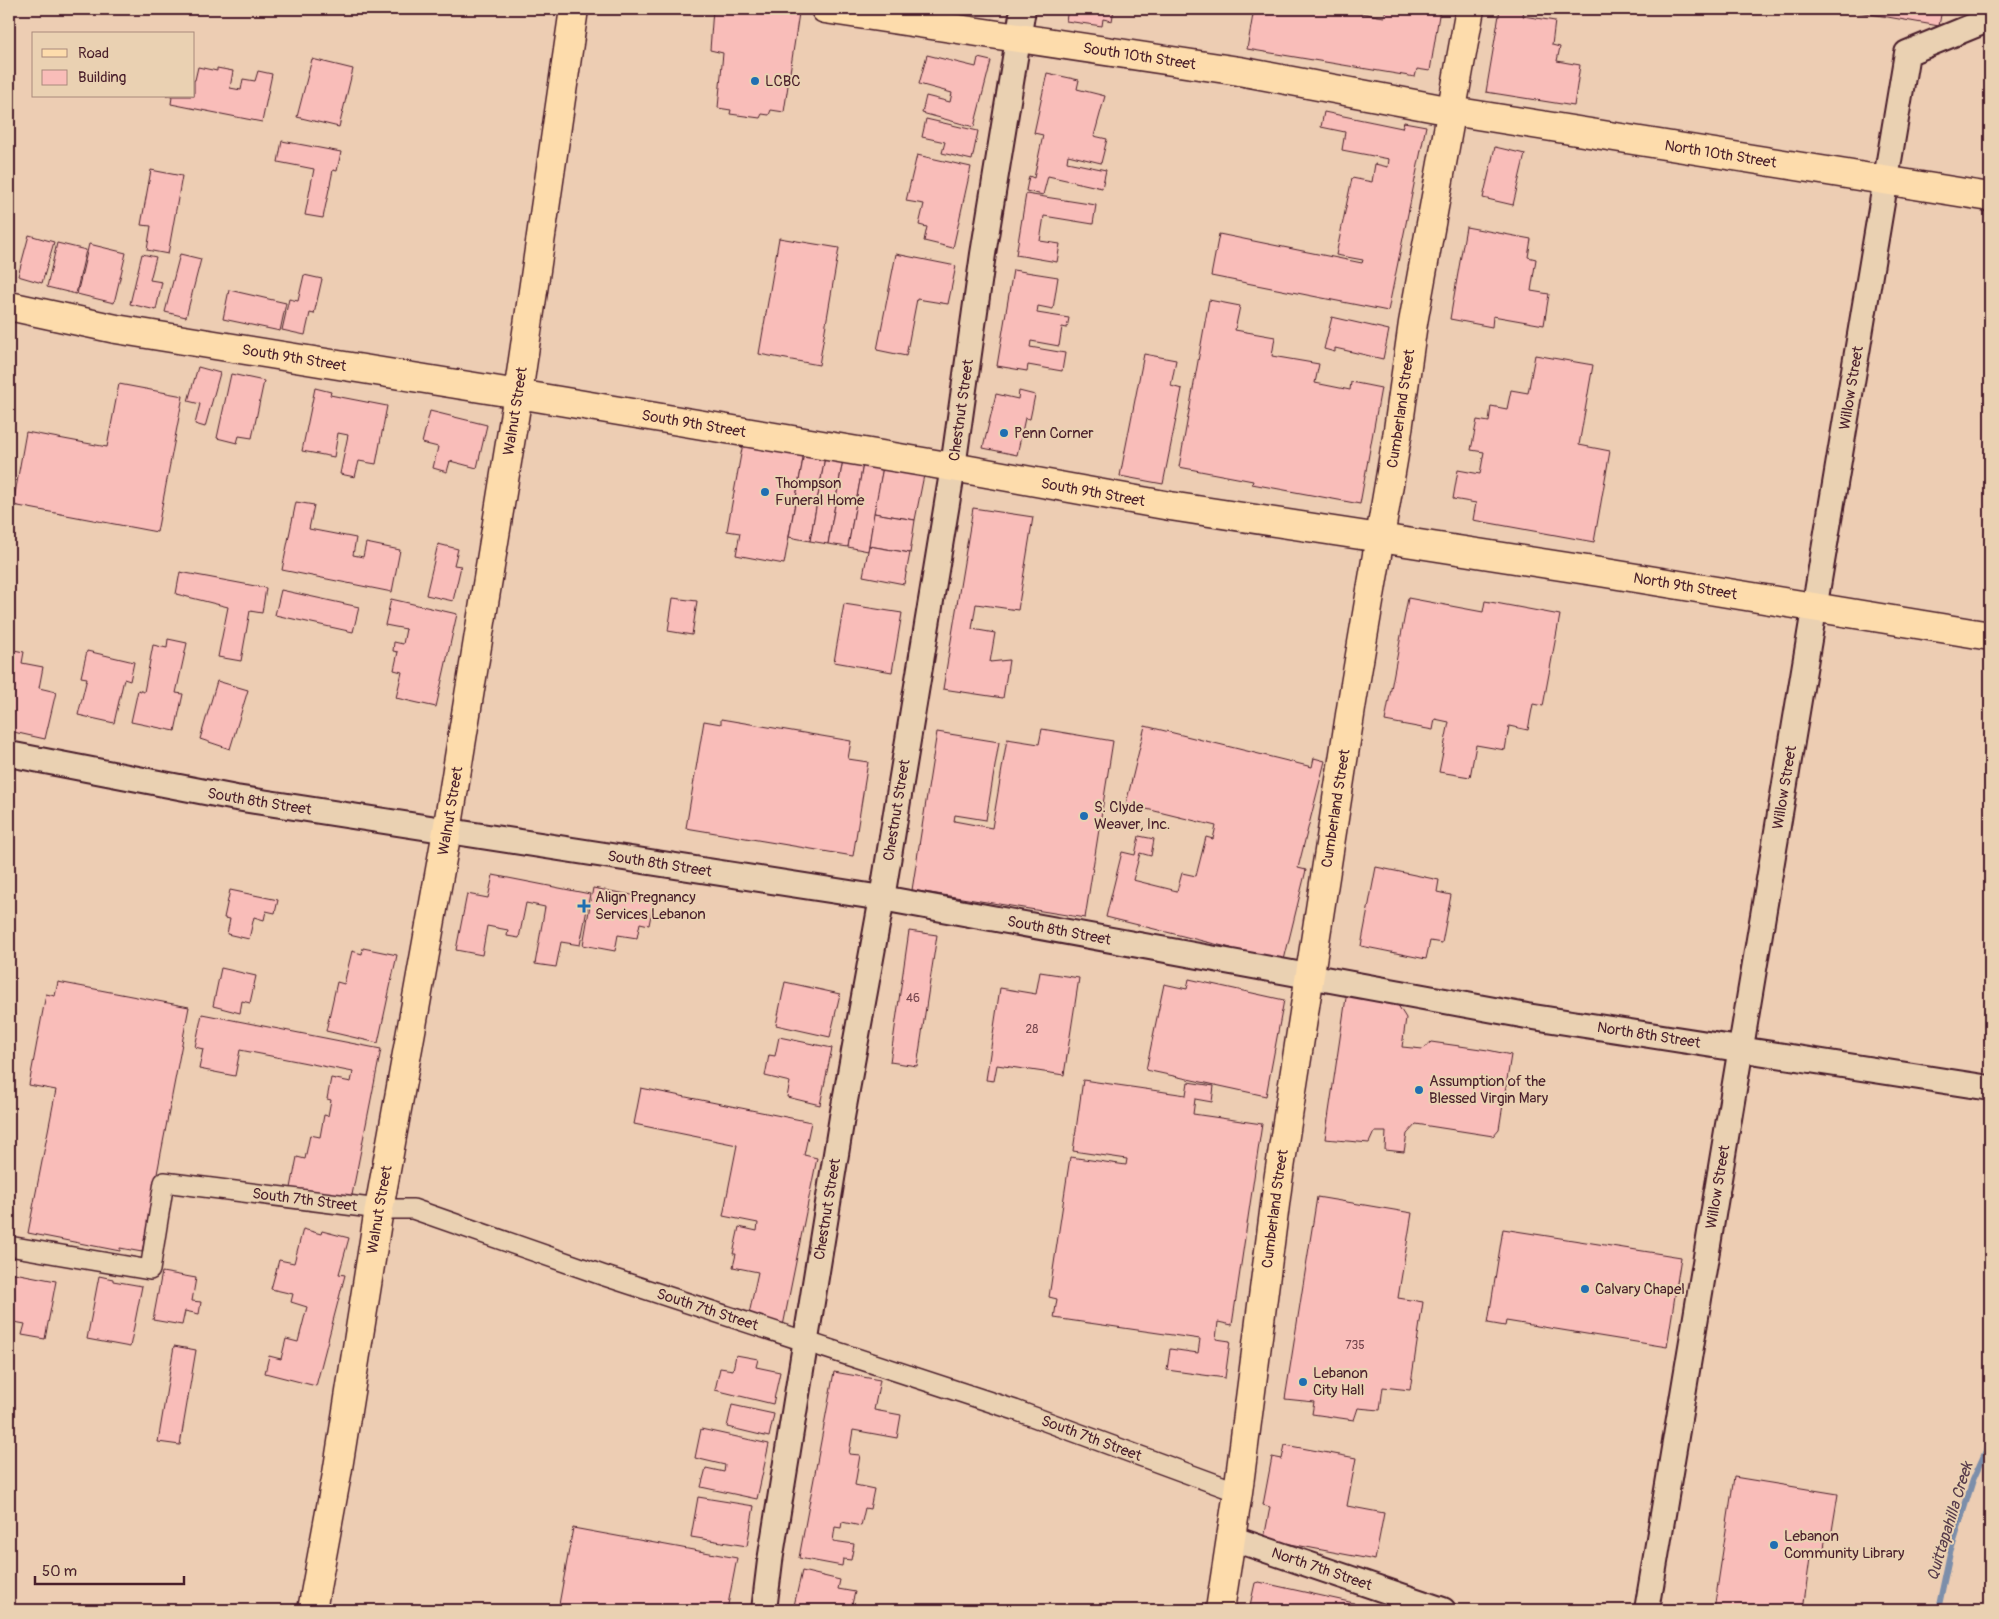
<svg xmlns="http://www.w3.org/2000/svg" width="1999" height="1619" viewBox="0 0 1999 1619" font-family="Pangolin,sans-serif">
<rect width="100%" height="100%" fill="#edcdb3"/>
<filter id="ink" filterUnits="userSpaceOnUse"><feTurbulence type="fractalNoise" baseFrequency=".02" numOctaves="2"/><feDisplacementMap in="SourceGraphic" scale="10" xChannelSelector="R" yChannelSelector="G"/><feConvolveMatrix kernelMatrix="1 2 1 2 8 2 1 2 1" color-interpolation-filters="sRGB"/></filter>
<g filter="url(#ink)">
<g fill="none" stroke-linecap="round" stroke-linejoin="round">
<!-- stream -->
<path stroke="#7c8eaa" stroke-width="6" d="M 1938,1610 L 1950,1553 L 1973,1480 L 1990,1442"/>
</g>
<!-- building -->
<g fill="#f9bdb9" stroke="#4a1f2b">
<path d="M 713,9 L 771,9 L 799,13 L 784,112 L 771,110 L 769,115 L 762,114 L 760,118 L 730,114 L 731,110 L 718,108 L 723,53 L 710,50 Z"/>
<path d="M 1068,9 L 1114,9 L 1112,21 L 1103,19 L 1102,26 L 1066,21 Z"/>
<path d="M 1254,9 L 1336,9 L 1384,17 L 1386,9 L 1440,9 L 1430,71 L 1417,69 L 1415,77 L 1247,49 Z"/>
<path d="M 1500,9 L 1524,9 L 1523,16 L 1555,21 L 1552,45 L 1560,47 L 1557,61 L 1580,65 L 1574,106 L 1486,92 Z"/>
<path d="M 1842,9 L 1942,9 L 1939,26 Z"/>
<path d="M 927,55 L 976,67 L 978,58 L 991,61 L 974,127 L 922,113 L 926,96 L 950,102 L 952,93 L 919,84 Z"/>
<path d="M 312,59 L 353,69 L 339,127 L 297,117 Z"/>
<path d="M 198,67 L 217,71 L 217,68 L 233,71 L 230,88 L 241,90 L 243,79 L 255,81 L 258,71 L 272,74 L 262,122 L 171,104 L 172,97 L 166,96 L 194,96 L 194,80 L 195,80 Z"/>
<path d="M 1047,73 L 1079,80 L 1077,89 L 1105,96 L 1094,136 L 1107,139 L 1101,163 L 1068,155 L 1067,162 L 1106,170 L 1102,188 L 1048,176 L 1043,195 L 1026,191 L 1029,176 L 1034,178 L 1043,135 L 1034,133 Z"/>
<path d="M 1324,112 L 1402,128 L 1404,122 L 1426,126 L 1388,311 L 1211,276 L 1219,234 L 1362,263 L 1363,260 L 1336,255 L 1352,178 L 1372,182 L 1375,164 L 1388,167 L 1389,159 L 1342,150 L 1345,132 L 1321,127 Z"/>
<path d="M 926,119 L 978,131 L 972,160 L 942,153 L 945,142 L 922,137 Z"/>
<path d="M 282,141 L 341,152 L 337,171 L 333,170 L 323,218 L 305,215 L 314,169 L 278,162 Z"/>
<path d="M 1495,147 L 1525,154 L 1513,205 L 1483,198 Z"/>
<path d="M 917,155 L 971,167 L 953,248 L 924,241 L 927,227 L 919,225 L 924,204 L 906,201 Z"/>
<path d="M 151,170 L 182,176 L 168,254 L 147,250 L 151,226 L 141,225 Z"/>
<path d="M 1026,194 L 1096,205 L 1093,224 L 1044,216 L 1040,241 L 1060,244 L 1057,262 L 1016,255 Z"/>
<path d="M 1466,227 L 1531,239 L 1528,257 L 1536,259 L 1531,291 L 1549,294 L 1544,325 L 1493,316 L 1492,327 L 1450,319 Z"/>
<path d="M 29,235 L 54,242 L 42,283 L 18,276 Z"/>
<path d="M 779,238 L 839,248 L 819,365 L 759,354 Z"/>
<path d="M 57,243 L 86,250 L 76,294 L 47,287 Z"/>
<path d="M 89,244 L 126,253 L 114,303 L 77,294 Z"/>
<path d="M 142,254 L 156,257 L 150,280 L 162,282 L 156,310 L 130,304 Z"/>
<path d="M 180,254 L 201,259 L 186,317 L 165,312 Z"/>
<path d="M 896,254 L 956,266 L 948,304 L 917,299 L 906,356 L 877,350 Z"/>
<path d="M 1013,270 L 1058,277 L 1053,309 L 1038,306 L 1037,313 L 1069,318 L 1067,328 L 1062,327 L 1059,346 L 1031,341 L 1030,347 L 1065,353 L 1062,371 L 1028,365 L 1027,371 L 997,366 Z"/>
<path d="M 304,275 L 322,279 L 314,314 L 310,313 L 305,335 L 282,330 L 289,299 L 298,301 Z"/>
<path d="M 229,290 L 286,303 L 280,331 L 223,319 Z"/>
<path d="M 1209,300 L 1240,306 L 1235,330 L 1275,337 L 1272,356 L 1319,364 L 1315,383 L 1350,390 L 1351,382 L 1381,388 L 1360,504 L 1252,484 L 1253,481 L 1179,467 Z"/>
<path d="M 1332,317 L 1389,330 L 1383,359 L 1335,348 L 1335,352 L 1324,349 Z"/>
<path d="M 1144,354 L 1176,360 L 1171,386 L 1182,389 L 1163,484 L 1120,476 Z"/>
<path d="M 1535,355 L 1593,365 L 1579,445 L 1610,451 L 1594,542 L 1473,520 L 1476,503 L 1453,499 L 1458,470 L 1480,474 L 1484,452 L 1471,450 L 1477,420 L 1489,422 L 1491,406 L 1507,409 L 1511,390 L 1528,393 Z"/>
<path d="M 198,367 L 220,373 L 205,427 L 195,424 L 200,404 L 188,401 Z"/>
<path d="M 231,374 L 264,381 L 252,438 L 239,436 L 237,443 L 217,438 Z"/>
<path d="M 119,384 L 183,396 L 157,532 L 13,505 L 26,432 L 107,447 Z"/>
<path d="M 315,388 L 331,392 L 330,395 L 387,406 L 376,464 L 359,461 L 355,477 L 340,474 L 348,435 L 338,433 L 334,457 L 302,451 Z"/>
<path d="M 1019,391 L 1035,395 L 1030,419 L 1025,418 L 1017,455 L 983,448 L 996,394 L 1018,399 Z"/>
<path d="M 430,411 L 487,425 L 477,468 L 450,461 L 447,472 L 433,468 L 438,447 L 422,443 Z"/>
<path d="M 743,443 L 804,453 L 784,564 L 736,555 L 740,533 L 727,531 Z"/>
<path d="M 804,453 L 825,457 L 810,541 L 789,537 Z"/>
<path d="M 825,457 L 843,460 L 828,544 L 810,541 Z"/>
<path d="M 843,460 L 863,464 L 848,547 L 828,544 Z"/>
<path d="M 863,464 L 883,467 L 868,551 L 848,547 Z"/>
<path d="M 883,467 L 924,475 L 915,520 L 874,513 Z"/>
<path d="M 296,502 L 314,505 L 309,529 L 356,538 L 353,555 L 363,557 L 366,543 L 400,550 L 392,592 L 282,570 Z"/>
<path d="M 973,508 L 1033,517 L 1018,610 L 976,604 L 972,629 L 995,633 L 990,662 L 1009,660 L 1003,698 L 943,689 Z"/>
<path d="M 874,513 L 915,520 L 910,553 L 869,546 Z"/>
<path d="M 438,544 L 458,549 L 454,565 L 461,566 L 453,601 L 426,595 Z"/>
<path d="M 869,546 L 910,553 L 904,584 L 863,576 Z"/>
<path d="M 180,572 L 266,588 L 262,613 L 250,611 L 241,661 L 218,657 L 228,607 L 176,594 Z"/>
<path d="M 281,590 L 359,607 L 353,632 L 275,615 Z"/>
<path d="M 673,598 L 697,601 L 692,635 L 668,631 Z"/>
<path d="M 1408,598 L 1483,612 L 1485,601 L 1560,615 L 1543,706 L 1533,704 L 1528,730 L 1509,726 L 1505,750 L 1476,745 L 1470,777 L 1439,772 L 1449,722 L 1435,719 L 1433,730 L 1385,721 Z"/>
<path d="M 391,599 L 457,614 L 436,707 L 396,698 L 402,672 L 394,670 L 398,652 L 393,651 L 394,642 L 403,644 L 406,629 L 385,625 Z"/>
<path d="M 844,604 L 902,613 L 892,672 L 834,662 Z"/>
<path d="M 168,639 L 187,643 L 176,693 L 183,694 L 175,731 L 131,722 L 138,690 L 144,692 L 153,645 L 167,648 Z"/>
<path d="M 9,649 L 24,652 L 22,663 L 43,667 L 39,688 L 56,692 L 45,739 L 9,731 Z"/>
<path d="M 87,651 L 134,662 L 130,681 L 124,679 L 114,723 L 78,715 L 87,678 L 81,677 Z"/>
<path d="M 217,681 L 248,690 L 230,749 L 200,739 Z"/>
<path d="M 721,719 L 851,741 L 848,759 L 868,762 L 853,856 L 686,828 L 704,721 L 721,724 Z"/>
<path d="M 1145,726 L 1312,767 L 1314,758 L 1325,761 L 1298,868 L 1306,870 L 1283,964 L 1230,951 L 1231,948 L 1106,917 L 1122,852 L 1135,855 L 1139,836 L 1154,839 L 1151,856 L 1140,853 L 1133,880 L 1177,891 L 1182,873 L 1196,876 L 1206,837 L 1213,839 L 1216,826 L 1126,804 Z"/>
<path d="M 1042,729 L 1113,741 L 1085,918 L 912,890 L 937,732 L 999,742 L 986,820 L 955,815 L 954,821 L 992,828 L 1007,739 L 1039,744 Z"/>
<path d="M 1376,867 L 1439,880 L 1437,892 L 1451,895 L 1442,943 L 1430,941 L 1426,959 L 1361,946 Z"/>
<path d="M 493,875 L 590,894 L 580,945 L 561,942 L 556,967 L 535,964 L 545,907 L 526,903 L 519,938 L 507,936 L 508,930 L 487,926 L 482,955 L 456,950 L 467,894 L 488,898 Z"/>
<path d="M 593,888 L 654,899 L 649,925 L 640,923 L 637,938 L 618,935 L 615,951 L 583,945 Z"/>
<path d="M 230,890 L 278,900 L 275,913 L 266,911 L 264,920 L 254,917 L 249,939 L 227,934 L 230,919 L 224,918 Z"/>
<path d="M 909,931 L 937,935 L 917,1066 L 890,1062 Z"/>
<path d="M 363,948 L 397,955 L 378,1043 L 326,1031 L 337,982 L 344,984 L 352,951 L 362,954 Z"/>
<path d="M 221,968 L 256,976 L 250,1003 L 242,1001 L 240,1013 L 213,1006 Z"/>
<path d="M 1040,972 L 1079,978 L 1064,1075 L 997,1065 L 994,1081 L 986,1080 L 1000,988 L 1036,994 Z"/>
<path d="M 1189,979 L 1284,1000 L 1266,1096 L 1146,1070 L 1164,984 L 1187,989 Z"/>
<path d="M 58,982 L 189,1007 L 142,1252 L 120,1248 L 120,1251 L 28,1233 L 56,1090 L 29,1085 L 46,994 L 55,996 Z"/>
<path d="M 785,982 L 840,994 L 830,1037 L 776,1025 Z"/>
<path d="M 1347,991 L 1396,1002 L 1406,1018 L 1402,1047 L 1423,1049 L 1431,1042 L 1488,1050 L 1511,1055 L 1499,1129 L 1493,1136 L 1416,1124 L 1407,1134 L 1404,1152 L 1385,1150 L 1386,1132 L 1374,1132 L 1369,1143 L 1325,1139 Z"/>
<path d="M 202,1014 L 381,1049 L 351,1200 L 291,1188 L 297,1157 L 305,1159 L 310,1135 L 320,1137 L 324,1115 L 328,1116 L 331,1100 L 327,1099 L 331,1078 L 351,1082 L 353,1072 L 240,1050 L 235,1076 L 199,1069 L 203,1049 L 195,1047 Z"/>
<path d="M 779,1037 L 832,1048 L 820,1105 L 787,1097 L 790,1082 L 765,1076 L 769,1055 L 775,1056 Z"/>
<path d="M 1083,1080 L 1186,1095 L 1188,1082 L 1214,1086 L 1212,1102 L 1195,1099 L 1193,1114 L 1262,1124 L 1232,1325 L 1218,1322 L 1216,1339 L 1230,1341 L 1225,1378 L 1167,1370 L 1170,1349 L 1198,1353 L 1200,1339 L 1054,1318 L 1057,1299 L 1049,1297 L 1070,1157 L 1126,1165 L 1127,1159 L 1073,1151 Z"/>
<path d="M 641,1088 L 811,1122 L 804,1155 L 817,1158 L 783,1326 L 748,1319 L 758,1272 L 733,1267 L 736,1254 L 733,1254 L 739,1227 L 757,1231 L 758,1223 L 723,1216 L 737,1145 L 634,1124 Z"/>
<path d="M 1317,1197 L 1412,1213 L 1398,1298 L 1423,1302 L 1410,1390 L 1383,1387 L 1380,1410 L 1358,1408 L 1354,1420 L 1312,1414 L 1314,1402 L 1285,1399 Z"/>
<path d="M 303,1229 L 321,1234 L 322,1231 L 349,1238 L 339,1274 L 345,1275 L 316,1386 L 265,1373 L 269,1356 L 281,1359 L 286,1339 L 298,1342 L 307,1307 L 291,1302 L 293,1294 L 271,1289 L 279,1260 L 294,1263 Z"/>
<path d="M 1503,1229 L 1681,1257 L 1667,1347 L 1506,1321 L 1505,1326 L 1488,1323 Z"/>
<path d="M 9,1272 L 56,1281 L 45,1339 L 22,1335 L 25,1324 L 9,1321 Z"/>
<path d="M 162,1272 L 196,1278 L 192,1301 L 201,1302 L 199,1314 L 185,1311 L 182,1325 L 153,1320 Z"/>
<path d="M 99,1276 L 113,1279 L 113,1281 L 142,1286 L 130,1347 L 87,1339 Z"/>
<path d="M 174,1346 L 196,1350 L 180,1445 L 158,1442 Z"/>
<path d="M 736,1355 L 758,1359 L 756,1367 L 780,1372 L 773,1404 L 715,1390 L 720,1368 L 733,1370 Z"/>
<path d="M 834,1372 L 880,1380 L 874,1410 L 901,1415 L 897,1438 L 853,1430 L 849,1454 L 860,1455 L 855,1485 L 874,1489 L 870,1509 L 865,1508 L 861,1526 L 842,1522 L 841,1528 L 835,1527 L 833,1541 L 854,1544 L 851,1560 L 843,1559 L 842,1566 L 799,1558 Z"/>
<path d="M 732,1405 L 774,1414 L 769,1437 L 727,1427 Z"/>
<path d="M 701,1429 L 769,1444 L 757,1499 L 701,1487 L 706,1468 L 724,1472 L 725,1465 L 695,1458 Z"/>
<path d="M 1285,1445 L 1356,1458 L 1347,1506 L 1384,1513 L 1375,1560 L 1264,1539 L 1270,1507 L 1263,1505 L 1272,1457 L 1282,1459 Z"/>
<path d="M 1734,1477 L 1838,1494 L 1831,1537 L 1825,1541 L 1824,1549 L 1810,1558 L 1803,1610 L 1714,1610 Z"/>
<path d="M 698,1497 L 754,1506 L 747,1546 L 691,1537 Z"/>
<path d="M 573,1528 L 737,1558 L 727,1610 L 558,1610 Z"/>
<path d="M 802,1571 L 840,1580 L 838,1589 L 855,1592 L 851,1608 L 841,1606 L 840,1610 L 793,1610 Z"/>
<path d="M 1259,1582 L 1354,1603 L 1352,1610 L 1249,1610 L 1255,1583 Z"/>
</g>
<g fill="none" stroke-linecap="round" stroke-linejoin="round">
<!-- minor casing -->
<g stroke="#4a1f2b" stroke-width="22">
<g id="minor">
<path id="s1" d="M 9,1246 L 150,1270 L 164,1182 L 379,1209 L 413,1209 L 602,1275 L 1015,1410 L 1238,1492"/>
</g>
</g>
<!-- tertiary casing -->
<g stroke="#4a1f2b" stroke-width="28">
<g id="tertiary">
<path id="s2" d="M 9,754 L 236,798 L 882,898 L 1527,1016 L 1990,1088"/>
<path id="s3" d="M 1231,1538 L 1443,1610"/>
<path id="s4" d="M 764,1610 L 770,1561 L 842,1117 L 882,898 L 953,467 L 983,254 L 1023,9"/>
<path id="s5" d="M 1647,1610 L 1907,53 L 1990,19"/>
</g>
</g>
<!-- primary casing -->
<g stroke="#4a1f2b" stroke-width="31">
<g id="primary">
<path id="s6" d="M 1452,111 L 1990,197"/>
<path id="s7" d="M 1380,538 L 1600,572 L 1990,636"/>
</g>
</g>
<!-- trunk casing -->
<g stroke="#4a1f2b" stroke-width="31">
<g id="trunk">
<path id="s8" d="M 825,9 L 1239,71 L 1452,111"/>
<path id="s9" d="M 9,306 L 116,329 L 518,394 L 953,467 L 1170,506 L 1380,538"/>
<path id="s10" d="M 312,1610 L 337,1474 L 379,1209 L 447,831 L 518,394 L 574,9"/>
<path id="s11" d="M 1220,1610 L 1238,1492 L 1278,1181 L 1352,702 L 1397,437 L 1413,323 L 1470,9"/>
</g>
</g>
<!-- minor -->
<use href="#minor" stroke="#ead1b2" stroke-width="19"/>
<!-- tertiary -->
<use href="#tertiary" stroke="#ead1b2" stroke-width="24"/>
<!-- primary -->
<use href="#primary" stroke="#fddcac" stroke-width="28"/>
<!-- trunk -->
<use href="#trunk" stroke="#fddcac" stroke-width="28"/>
</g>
</g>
<!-- markers -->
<g fill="#1f6fb2" stroke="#ead1b2" stroke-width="2">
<circle cx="755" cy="81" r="5"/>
<circle cx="1004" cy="433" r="5"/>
<circle cx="765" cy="492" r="5"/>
<circle cx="1084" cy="816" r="5"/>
<path d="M581.5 898.5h5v5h5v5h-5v5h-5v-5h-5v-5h5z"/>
<circle cx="1419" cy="1090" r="5"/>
<circle cx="1585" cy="1289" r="5"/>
<circle cx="1303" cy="1382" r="5"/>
<circle cx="1774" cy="1545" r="5"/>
</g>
<g text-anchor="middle" stroke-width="4" stroke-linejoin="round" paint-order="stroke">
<!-- number labels -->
<g font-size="12" fill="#76464e">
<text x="913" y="1002">46</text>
<text x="1032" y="1033">28</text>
<text x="1355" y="1349">735</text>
</g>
<!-- street labels -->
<g font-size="15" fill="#4a1f2b" stroke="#ead1b2">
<text dy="5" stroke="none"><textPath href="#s8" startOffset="318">South 10th Street</textPath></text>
<text dy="5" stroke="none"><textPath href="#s6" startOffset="272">North 10th Street</textPath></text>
<text dy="5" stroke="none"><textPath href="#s9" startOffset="290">South 9th Street</textPath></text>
<text dy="5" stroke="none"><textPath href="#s5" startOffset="1239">Willow Street</textPath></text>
<text dy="5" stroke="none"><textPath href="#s11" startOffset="1215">Cumberland Street</textPath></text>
<text dy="5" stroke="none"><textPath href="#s4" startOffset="1216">Chestnut Street</textPath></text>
<text dy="5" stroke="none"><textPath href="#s10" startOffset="1216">Walnut Street</textPath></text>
<text dy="5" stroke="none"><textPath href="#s9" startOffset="695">South 9th Street</textPath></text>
<text dy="5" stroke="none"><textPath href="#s9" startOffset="1100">South 9th Street</textPath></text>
<text dy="5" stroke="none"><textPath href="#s7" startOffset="309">North 9th Street</textPath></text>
<text dy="5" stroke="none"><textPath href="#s5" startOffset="834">Willow Street</textPath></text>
<text dy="5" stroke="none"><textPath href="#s2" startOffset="255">South 8th Street</textPath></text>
<text dy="5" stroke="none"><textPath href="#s11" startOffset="810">Cumberland Street</textPath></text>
<text dy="5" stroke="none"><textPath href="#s4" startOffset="811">Chestnut Street</textPath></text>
<text dy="5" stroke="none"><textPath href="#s10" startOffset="811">Walnut Street</textPath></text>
<text dy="5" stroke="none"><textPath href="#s2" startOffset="660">South 8th Street</textPath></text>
<text dy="5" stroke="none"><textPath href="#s2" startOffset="1065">South 8th Street</textPath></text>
<text dy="5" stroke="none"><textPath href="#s2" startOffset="1664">North 8th Street</textPath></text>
<text dy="5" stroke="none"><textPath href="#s5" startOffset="429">Willow Street</textPath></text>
<text dy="5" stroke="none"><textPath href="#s1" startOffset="374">South 7th Street</textPath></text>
<text dy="5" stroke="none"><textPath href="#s11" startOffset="405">Cumberland Street</textPath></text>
<text dy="5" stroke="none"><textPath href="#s10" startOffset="406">Walnut Street</textPath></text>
<text dy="5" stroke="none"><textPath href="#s4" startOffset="406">Chestnut Street</textPath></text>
<text dy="5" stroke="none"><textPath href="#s1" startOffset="794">South 7th Street</textPath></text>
<text dy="5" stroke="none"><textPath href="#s1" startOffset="1199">South 7th Street</textPath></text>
<text dy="5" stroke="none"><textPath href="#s3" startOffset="96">North 7th Street</textPath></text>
</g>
<!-- poi labels -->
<g font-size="15" fill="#4a1f2b" stroke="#ead1b2" text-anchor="start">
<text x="765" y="86">LCBC</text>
<text x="1014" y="438">Penn Corner</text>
<text x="775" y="488">Thompson<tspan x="775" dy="17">Funeral Home</tspan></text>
<text x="1094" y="812">S. Clyde<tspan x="1094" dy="17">Weaver, Inc.</tspan></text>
<text x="595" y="902">Align Pregnancy<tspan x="595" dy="17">Services Lebanon</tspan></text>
<text x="1429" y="1086">Assumption of the<tspan x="1429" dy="17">Blessed Virgin Mary</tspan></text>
<text x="1595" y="1294">Calvary Chapel</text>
<text x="1313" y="1378">Lebanon<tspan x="1313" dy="17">City Hall</tspan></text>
<text x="1784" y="1541">Lebanon<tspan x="1784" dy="17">Community Library</tspan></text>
</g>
<!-- water labels -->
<g font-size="16" font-style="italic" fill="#573b4b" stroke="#ead1b2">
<text transform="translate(1949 1521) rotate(-73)" y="6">Quittapahilla Creek</text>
</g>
</g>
<!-- margin -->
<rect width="1999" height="1619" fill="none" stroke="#ead1b2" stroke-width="30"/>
<rect x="15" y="15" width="1969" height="1589" fill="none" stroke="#4a1f2b" stroke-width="2" filter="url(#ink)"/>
<!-- legend -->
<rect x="32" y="32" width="162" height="65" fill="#ead1b2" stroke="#aa8a7c"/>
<rect x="42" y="49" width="25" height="8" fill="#fddcac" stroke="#aa8a7c"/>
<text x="78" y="58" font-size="15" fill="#4a1f2b">Road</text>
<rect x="42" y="70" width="25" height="15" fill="#f9bdb9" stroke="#aa8a7c"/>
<text x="78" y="82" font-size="15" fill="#4a1f2b">Building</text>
<!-- scale -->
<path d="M35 1576v8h149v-8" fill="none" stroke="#4a1f2b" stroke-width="2.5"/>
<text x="42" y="1576" font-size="15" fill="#4a1f2b" stroke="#ead1b2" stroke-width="4" paint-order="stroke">50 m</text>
</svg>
